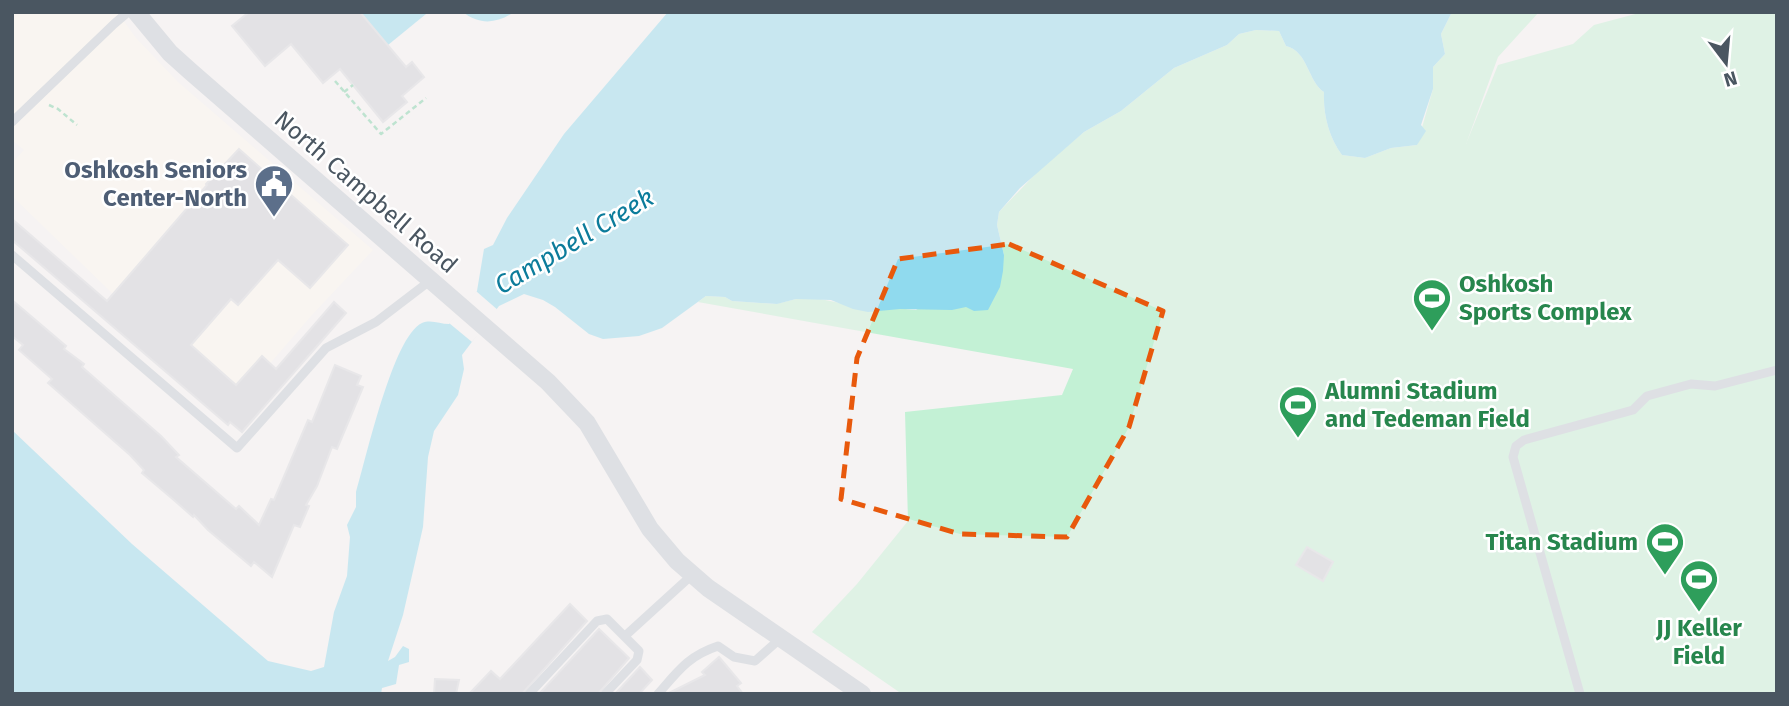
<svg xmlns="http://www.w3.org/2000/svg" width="1789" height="706" viewBox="0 0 1789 706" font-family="'Fira Sans',sans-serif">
<rect width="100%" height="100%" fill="#f5f3f3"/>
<!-- commercial -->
<path fill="#fdf9ef" d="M 12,12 L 117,12 L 136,38 L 178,82 L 373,250 L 311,316 L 236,403 L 113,294 L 12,196 L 12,163 L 24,150 L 12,140 Z"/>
<!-- green -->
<path fill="#c3f1d5" d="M 1452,12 L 1539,12 L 1498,57 L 1466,144 L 1498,65 L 1573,44 L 1594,25 L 1643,12 L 1777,12 L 1777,694 L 902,694 L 812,632 L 857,584 L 908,521 L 905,412 L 1062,395 L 1073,369 L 698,302 L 706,296 L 725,297 L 732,301 L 776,304 L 796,299 L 815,298 L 840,303 L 916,310 L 1004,255 L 997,225 L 999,212 L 1042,167 L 1084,132 L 1121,111 L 1174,68 L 1227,45 L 1239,34 L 1256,30 L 1279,31 L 1286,46 C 1308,51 1308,82 1324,92 C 1323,115 1329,137 1342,155 L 1365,158 L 1391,148 L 1417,145 L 1433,89 L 1433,67 L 1445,54 L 1441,34 Z"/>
<!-- water -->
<g fill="#90daee">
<path d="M 360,12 L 425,12 L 426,14 L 388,45 Z"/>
<path d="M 463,12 L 514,12 C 497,24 479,25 463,12 Z"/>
<path d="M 668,12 L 1452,12 L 1441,34 L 1445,54 L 1433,67 L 1433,89 L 1421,125 L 1426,131 L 1417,145 L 1391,148 L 1365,158 L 1342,155 C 1329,137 1323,115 1324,92 C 1308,82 1308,51 1286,46 L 1279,31 L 1256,30 L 1239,34 L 1227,45 L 1174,68 L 1121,111 L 1084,132 L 1020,188 L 999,212 L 997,225 L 1004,255 L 1003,271 L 1000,287 L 988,310 L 974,311 L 966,307 L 952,310 L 900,309 L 868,312 L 853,309 L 831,300 L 796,299 L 777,304 L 732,301 L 725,297 L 706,296 L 662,328 L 639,336 L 603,339 L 589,334 L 555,307 L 543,300 L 524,294 L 499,306 L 462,355 L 464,369 L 458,395 L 434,431 L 428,457 L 423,527 L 403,615 L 388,661 L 395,657 L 403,646 L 409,649 L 409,662 L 399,665 L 396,684 L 382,688 L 381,694 L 12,694 L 12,430 L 132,544 L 268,661 L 311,671 L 324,667 L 334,612 L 347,576 L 350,537 L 347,525 L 356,507 L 356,492 C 366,459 393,336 422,323 C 431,319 440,324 449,324 L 477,291 L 484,249 L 493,245 L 507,218 L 564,134 Z"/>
</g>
<!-- pier -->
<path fill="#f5f3f3" d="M 476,291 L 499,311 L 472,342 L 449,323 Z"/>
<!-- building -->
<g fill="#cdcfd5" stroke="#d7d9de" stroke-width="2">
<path d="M 249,12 L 360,12 L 406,67 L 412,62 L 424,77 L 402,96 L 407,102 L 383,122 L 340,69 L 323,83 L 291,44 L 265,66 L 232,26 Z"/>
<path d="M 239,149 L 348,245 L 310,288 L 278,260 L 238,305 L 231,299 L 191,345 L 236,385 L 262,356 L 276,369 L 334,302 L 346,313 L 242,432 L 230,422 L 228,425 L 12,240 L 12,219 L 107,301 L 207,185 L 206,184 Z"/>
<path d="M 12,300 L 66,346 L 64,349 L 84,364 L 82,367 L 161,436 L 179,455 L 176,457 L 236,509 L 239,506 L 259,525 L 271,499 L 274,500 L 308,420 L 312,422 L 335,365 L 361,376 L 357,385 L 363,387 L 337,449 L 332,447 L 317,486 L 306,505 L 309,506 L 300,527 L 294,525 L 272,577 L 254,562 L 251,566 L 208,530 L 194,515 L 193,517 L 175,501 L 142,473 L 144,470 L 130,455 L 48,383 L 52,379 L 19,350 L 23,345 L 12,336 Z"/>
<path d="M 1307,547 L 1333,562 L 1323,581 L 1296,565 Z"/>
<path d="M 570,604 L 587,621 L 522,694 L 469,694 L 491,671 L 500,679 Z"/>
<path d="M 599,629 L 629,658 L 598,694 L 539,694 Z"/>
<path d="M 719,657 L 741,683 L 737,686 L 743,694 L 667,694 L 705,675 L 702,672 Z"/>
<path d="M 640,667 L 652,680 L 639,694 L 615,694 Z"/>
<path d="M 435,679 L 459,680 L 456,694 L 434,694 Z"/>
</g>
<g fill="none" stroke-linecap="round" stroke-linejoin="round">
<!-- path -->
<g stroke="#7ad0a6" stroke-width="2.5" stroke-dasharray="5 3.5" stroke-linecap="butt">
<path d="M 335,81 L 381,134 L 426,98"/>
<path d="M 344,92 L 353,85"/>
<path d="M 49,105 L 58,109 L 77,125"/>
<path d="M 199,164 L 213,175"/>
</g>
<!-- lane -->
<g stroke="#c1cad2" stroke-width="9">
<path d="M 12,122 L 114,24 L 128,12"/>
<path d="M 12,255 L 237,448 L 326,348 L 376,322 L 431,280"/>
<path d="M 625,636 L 692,575"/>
<path d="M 529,694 L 597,621 L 607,619 L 639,651 L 637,660 L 605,694"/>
<path d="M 658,694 C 678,671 688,656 718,646 L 734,657 L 755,661 L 781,638"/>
<path d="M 1580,694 L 1513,457 L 1516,446 L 1524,440 L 1633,410 L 1647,396 L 1691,384 L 1715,386 L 1777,370"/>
</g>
<!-- street -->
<path stroke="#c1cad2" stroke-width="18" d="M 136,12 L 170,53 L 190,71 L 548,382 L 587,423 L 650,529 L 677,561 L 708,588 L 862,694"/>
</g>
<!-- marked area -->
<path d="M0 0H1789V706H0ZM 1009,244 L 1163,311 L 1129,427 L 1067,537 L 960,534 L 841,499 L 857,358 L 898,259 Z" fill="#f5f3f3" fill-opacity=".55" fill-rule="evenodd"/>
<path fill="none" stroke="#e8590c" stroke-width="5" stroke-dasharray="14 9" stroke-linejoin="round" d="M 1009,244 L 1163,311 L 1129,427 L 1067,537 L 960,534 L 841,499 L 857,358 L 898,259 Z"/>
<!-- icons -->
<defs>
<g id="civic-pin" transform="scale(2.0125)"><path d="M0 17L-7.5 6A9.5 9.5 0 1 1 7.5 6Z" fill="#5c6f8a" stroke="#fff"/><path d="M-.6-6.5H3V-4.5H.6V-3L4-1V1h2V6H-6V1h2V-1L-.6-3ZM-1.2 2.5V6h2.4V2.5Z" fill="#fff"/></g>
<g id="stadium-pin" transform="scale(2.0125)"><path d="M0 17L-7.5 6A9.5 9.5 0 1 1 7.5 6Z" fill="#2e9e5b" stroke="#fff"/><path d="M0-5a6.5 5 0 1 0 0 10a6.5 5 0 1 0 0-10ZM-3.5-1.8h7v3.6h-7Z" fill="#fff"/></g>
</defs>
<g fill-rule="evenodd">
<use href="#civic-pin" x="274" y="184"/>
<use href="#stadium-pin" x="1432" y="298"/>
<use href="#stadium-pin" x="1298" y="405"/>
<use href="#stadium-pin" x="1665" y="542"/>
<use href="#stadium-pin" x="1699" y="579"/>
</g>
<g text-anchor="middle" stroke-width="5" stroke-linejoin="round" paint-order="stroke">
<!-- service labels -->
<g font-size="24" font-weight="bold" fill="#4e5e75" stroke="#fff" text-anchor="end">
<text x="247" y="178">Oshkosh Seniors<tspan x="247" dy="28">Center-North</tspan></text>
</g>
<!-- street labels -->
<g font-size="24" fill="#4a5661" stroke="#fff">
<text transform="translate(366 192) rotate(41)" y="8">North Campbell Road</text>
</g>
<!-- leisure labels -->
<g font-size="24" font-weight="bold" fill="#27864d" stroke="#fff" text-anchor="start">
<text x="1459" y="292">Oshkosh<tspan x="1459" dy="28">Sports Complex</tspan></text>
<text x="1325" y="399">Alumni Stadium<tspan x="1325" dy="28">and Tedeman Field</tspan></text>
<text x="1638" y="550" text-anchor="end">Titan Stadium</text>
<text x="1699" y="636" text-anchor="middle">JJ Keller<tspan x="1699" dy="28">Field</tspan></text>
</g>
<!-- water labels -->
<g font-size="26" font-style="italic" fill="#0c7c9b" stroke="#fff">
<text transform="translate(574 241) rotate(-31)" y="9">Campbell Creek</text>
</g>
</g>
<!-- border -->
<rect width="1789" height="706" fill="none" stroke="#4a5661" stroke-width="28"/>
<!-- north arrow -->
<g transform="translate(1726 63) rotate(164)" stroke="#ffffff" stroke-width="5" paint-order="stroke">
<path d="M0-5L12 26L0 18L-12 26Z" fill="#4a5661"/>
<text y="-10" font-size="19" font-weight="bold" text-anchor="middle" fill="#4a5661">N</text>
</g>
</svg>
